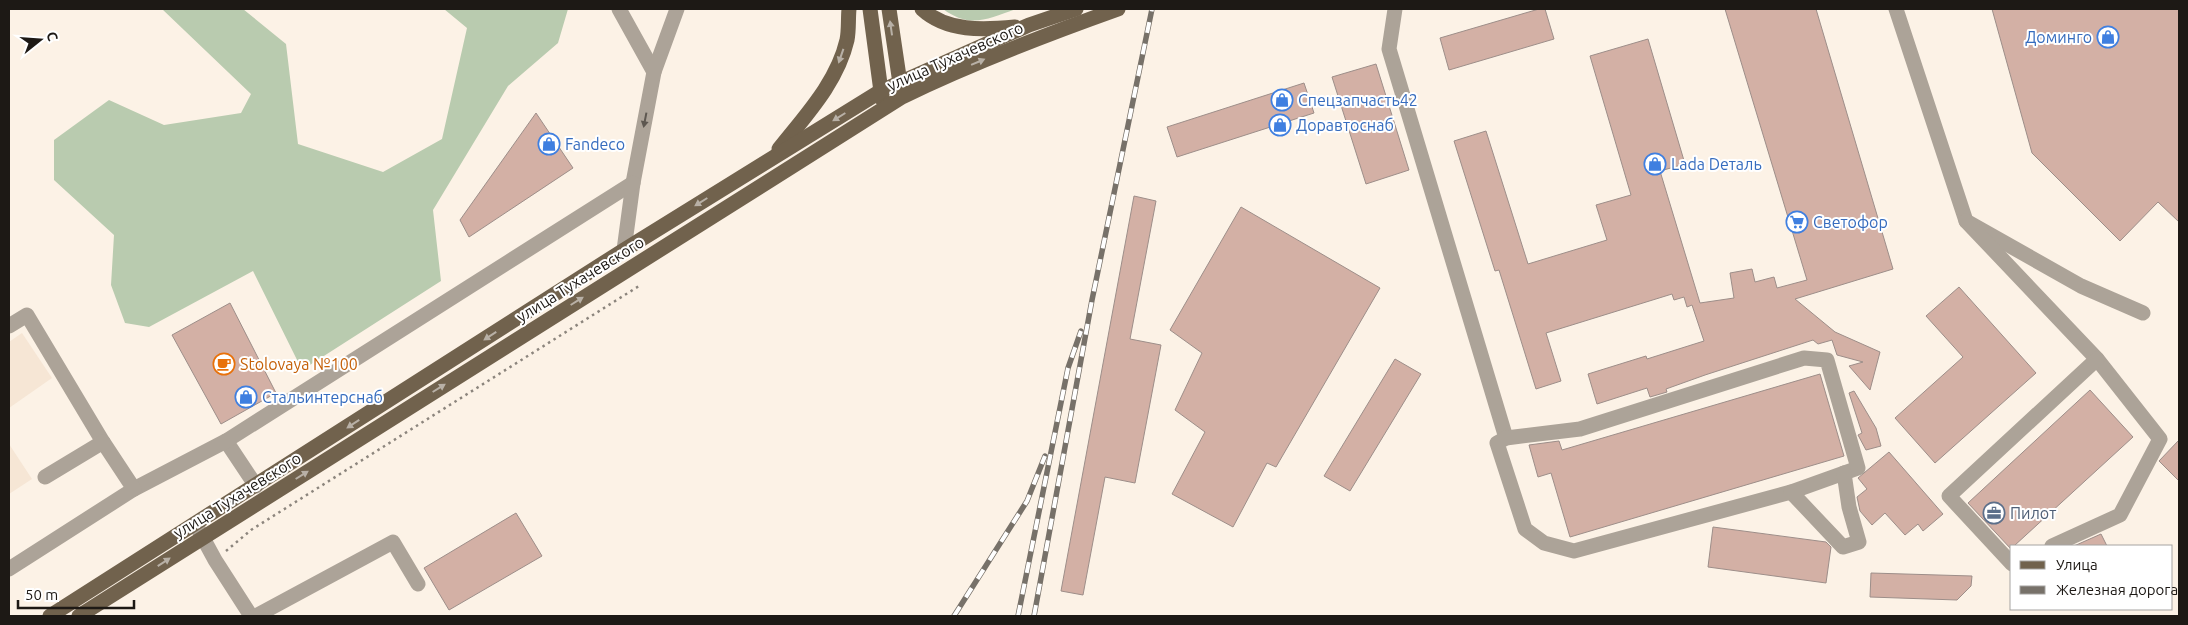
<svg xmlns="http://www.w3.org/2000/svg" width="2188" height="625" viewBox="0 0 2188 625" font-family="Ubuntu,sans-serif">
<rect width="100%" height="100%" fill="#fcf2e6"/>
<!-- built -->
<g fill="#f6e6d5">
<path d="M 22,333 L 52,378 L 9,408 L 9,342 Z"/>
<path d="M 9,444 L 32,479 L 9,494 Z"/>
</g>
<!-- forest -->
<g fill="#b9cbaf">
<path d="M 162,9 L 243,9 L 286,44 L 298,144 L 383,172 L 442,139 L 467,28 L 444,9 L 568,9 L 558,43 L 508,86 L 433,210 L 441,281 L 302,370 L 253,271 L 149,327 L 125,323 L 111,285 L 114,235 L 54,180 L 54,140 L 109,100 L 164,125 L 241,113 L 251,94 Z"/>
<path d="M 943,9 L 1016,9 C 987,19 970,29 943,9 Z"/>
</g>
<!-- building -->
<g fill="#d3b0a5" stroke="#9d8e89">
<path d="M 1539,9 L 1545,9 L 1554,39 L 1449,70 L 1440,38 Z"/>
<path d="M 1725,9 L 1816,9 L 1893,269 L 1795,299 L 1835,332 L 1880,352 L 1870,390 L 1849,366 L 1863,362 L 1837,355 L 1832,340 L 1818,344 L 1813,340 L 1705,375 L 1666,389 L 1667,392 L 1650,397 L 1647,388 L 1597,404 L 1588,374 L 1646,356 L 1647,359 L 1704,341 L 1692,305 L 1687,307 L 1684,297 L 1674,300 L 1672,294 L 1546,333 L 1561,381 L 1536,389 L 1499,270 L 1495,271 L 1454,141 L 1486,131 L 1528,264 L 1607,240 L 1596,205 L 1631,195 L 1590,56 L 1648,39 L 1685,164 L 1660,171 L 1700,303 L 1734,298 L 1730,273 L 1752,269 L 1755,282 L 1774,277 L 1777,288 L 1807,280 Z"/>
<path d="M 1992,9 L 2179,9 L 2179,222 L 2158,202 L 2120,241 L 2032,153 Z"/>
<path d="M 1376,64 L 1409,170 L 1366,184 L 1332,77 Z"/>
<path d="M 1304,83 L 1314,113 L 1177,157 L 1167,127 Z"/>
<path d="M 536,113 L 573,168 L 469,237 L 460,220 Z"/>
<path d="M 1134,196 L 1156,201 L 1130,339 L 1161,345 L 1135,483 L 1105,477 L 1083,595 L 1061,591 Z"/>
<path d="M 1241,207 L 1380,288 L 1276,467 L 1267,463 L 1233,527 L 1172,494 L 1205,432 L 1175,410 L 1202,353 L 1170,330 Z"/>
<path d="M 1959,287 L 2036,373 L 1935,463 L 1895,418 L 1963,357 L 1926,316 Z"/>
<path d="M 230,303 L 276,393 L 221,424 L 172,335 Z"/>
<path d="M 1395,359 L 1421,374 L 1350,491 L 1324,476 Z"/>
<path d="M 1820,374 L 1844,456 L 1570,537 L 1551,473 L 1538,477 L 1529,445 L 1559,441 L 1562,450 Z"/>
<path d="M 2090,390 L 2133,437 L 2014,546 L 2012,546 L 2011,549 L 1968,503 Z"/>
<path d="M 1854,391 L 1876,428 L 1881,446 L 1866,450 L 1858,435 L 1862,433 L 1849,393 Z"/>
<path d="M 2179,440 L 2179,481 L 2159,461 Z"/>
<path d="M 1889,452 L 1943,514 L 1923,531 L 1918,524 L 1905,535 L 1885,513 L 1872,525 L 1860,511 L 1857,497 L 1867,489 L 1858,478 Z"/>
<path d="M 516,513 L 542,556 L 449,610 L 424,568 Z"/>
<path d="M 1713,527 L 1826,542 L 1831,547 L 1826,583 L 1708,567 Z"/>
<path d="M 2101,534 L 2107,546 L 2074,546 Z"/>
<path d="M 1871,573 L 1972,576 L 1971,586 L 1957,600 L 1870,597 Z"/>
</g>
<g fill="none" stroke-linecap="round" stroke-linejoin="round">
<!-- path -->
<path stroke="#8c857d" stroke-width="2.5" stroke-dasharray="2.5 4" stroke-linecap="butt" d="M 226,551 L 251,530 L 639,286"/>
<!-- minor -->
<g stroke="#aca398" stroke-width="15">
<path d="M 619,9 L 654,72"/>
<path d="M 1395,9 L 1389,49 L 1506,438"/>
<path d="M 1896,9 L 1966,221 L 2081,286 L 2143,313"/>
<path d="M 1966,221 L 2097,359 L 2160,439 L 2120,515 L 2052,546"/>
<path d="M 624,250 L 633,183 L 654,72 L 677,9"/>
<path d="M 9,326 L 27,315 L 103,442"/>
<path d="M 1804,358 L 1827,360 L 1858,468 L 1791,492 L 1574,551 L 1544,543 L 1525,529 L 1497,443 L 1506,438 L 1580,429 Z"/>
<path d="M 226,441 L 256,486"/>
<path d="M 134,489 L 226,441 L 633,183"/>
<path d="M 1791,492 L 1843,547 L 1859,542 L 1849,507 L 1844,473"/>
<path d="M 196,525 L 215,560 L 251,616"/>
<path d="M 2012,564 L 1949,496 L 2097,359"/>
<path d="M 9,569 L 134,489 L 103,442 L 45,477"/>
<path d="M 256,616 L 393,542 L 418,584"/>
</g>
<!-- major -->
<g stroke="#71624d" stroke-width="15">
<path d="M 870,9 L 882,99"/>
<path d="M 889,9 L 901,90"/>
<path d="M 922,9 C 947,32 983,30 1015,27"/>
<path d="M 779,149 C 805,116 837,83 847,40 C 849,30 848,19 849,9"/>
<path d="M 50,616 L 624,250 L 881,91 L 1029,25 L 1076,9"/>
<path d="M 79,616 L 902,97 C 972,63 1045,35 1118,9"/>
</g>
<!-- rail casing -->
<g stroke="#777169" stroke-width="5.5">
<g id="rail">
<path d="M 954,616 L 1027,501 L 1045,456"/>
<path d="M 1018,616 L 1068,368 L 1081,331"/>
<path d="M 1034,616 L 1092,300 L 1152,9"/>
</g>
</g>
<!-- rail -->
<use href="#rail" stroke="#fff" stroke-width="4" stroke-dasharray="11" stroke-linecap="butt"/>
</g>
<!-- one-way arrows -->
<defs><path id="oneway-solid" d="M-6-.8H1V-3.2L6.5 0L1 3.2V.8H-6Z" transform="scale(1.25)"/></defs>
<g fill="#b8b0a6">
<use href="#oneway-solid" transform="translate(891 28) rotate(-98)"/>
<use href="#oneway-solid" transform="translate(841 56) rotate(109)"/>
<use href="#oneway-solid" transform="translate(978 62) rotate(-23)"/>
<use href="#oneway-solid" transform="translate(839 117) rotate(148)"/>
<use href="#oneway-solid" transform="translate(701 202) rotate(148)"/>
<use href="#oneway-solid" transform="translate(577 301) rotate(-32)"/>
<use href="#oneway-solid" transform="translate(490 336) rotate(147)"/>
<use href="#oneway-solid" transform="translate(439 388) rotate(-32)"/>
<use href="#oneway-solid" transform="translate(353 424) rotate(147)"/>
<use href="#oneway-solid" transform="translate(302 475) rotate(-32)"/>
<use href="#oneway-solid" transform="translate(164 562) rotate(-33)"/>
</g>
<use fill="#5d5750" href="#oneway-solid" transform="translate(645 120) rotate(101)"/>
<!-- icons -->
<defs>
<g id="shop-ring" transform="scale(1.125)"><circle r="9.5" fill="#fff" stroke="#3f7fe0" stroke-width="1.5"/><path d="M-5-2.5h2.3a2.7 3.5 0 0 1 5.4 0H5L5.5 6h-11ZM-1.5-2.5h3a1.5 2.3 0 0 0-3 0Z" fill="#3f7fe0"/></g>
<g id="supermarket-ring" transform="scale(1.125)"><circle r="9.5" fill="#fff" stroke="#3f7fe0" stroke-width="1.5"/><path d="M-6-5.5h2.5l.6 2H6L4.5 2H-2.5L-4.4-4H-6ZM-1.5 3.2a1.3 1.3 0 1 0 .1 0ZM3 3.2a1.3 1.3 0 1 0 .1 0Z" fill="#3f7fe0"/></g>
<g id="cafe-ring" transform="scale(1.125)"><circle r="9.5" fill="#fff" stroke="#e8710a" stroke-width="1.5"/><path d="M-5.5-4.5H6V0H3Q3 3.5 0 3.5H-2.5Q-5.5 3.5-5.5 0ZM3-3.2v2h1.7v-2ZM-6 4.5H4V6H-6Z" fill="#e8710a"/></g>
<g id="office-ring" transform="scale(1.125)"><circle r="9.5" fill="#fff" stroke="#5c6f8a" stroke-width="1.5"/><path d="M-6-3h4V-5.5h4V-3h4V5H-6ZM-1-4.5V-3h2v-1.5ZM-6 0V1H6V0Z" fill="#5c6f8a"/></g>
</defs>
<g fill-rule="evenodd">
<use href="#shop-ring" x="2108" y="37"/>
<use href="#shop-ring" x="1282" y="100"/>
<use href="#shop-ring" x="1280" y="125"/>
<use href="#shop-ring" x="549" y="144"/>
<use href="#shop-ring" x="1655" y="164"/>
<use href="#supermarket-ring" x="1797" y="222"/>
<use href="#cafe-ring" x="224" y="364"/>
<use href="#shop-ring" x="246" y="397"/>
<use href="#office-ring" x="1994" y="513"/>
</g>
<g text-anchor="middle" stroke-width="4" stroke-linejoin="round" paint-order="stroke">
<!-- shop labels -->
<g font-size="16" fill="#366cbe" stroke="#fff" text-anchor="start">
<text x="2092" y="43" text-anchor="end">Доминго</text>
<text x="1298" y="106">Спецзапчасть42</text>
<text x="1296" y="131">Доравтоснаб</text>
<text x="565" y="150">Fandeco</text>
<text x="1671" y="170">Lada Dеталь</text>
<text x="1813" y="228">Светофор</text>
<text x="262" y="403">Стальинтерснаб</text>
</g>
<!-- street labels -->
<g font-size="16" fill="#1d1915" stroke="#fff">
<text transform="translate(955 56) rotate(-24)" y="6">улица Тухачевского</text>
<text transform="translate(580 279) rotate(-32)" y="6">улица Тухачевского</text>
<text transform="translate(237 495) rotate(-32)" y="6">улица Тухачевского</text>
</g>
<!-- food labels -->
<g font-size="16" fill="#c56008" stroke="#fff" text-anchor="start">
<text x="240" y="370">Stolovaya №100</text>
</g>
<!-- service labels -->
<g font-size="16" fill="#4e5e75" stroke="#fff" text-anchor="start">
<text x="2010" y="519">Пилот</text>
</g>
</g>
<!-- border -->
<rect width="2188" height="625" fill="none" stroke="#1d1915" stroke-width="20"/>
<!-- legend -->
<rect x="2010" y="545" width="162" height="65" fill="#ffffff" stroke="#a5a3a1"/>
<rect x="2020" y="561" width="25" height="8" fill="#71624d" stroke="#a5a3a1"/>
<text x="2056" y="570" font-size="15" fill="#1d1915">Улица</text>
<rect x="2020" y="586" width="25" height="8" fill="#777169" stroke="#a5a3a1"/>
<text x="2056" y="595" font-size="15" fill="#1d1915">Железная дорога</text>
<!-- north arrow -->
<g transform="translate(40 40) rotate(73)" stroke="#ffffff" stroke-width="4" paint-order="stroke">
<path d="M0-4L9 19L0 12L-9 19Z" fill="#1d1915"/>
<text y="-8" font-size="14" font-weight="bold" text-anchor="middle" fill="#1d1915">С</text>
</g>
<!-- scale -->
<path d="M18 600v8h116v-8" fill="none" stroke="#1d1915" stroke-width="2.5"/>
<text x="25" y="600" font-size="15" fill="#1d1915" stroke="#ffffff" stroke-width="4" paint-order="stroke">50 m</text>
</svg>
